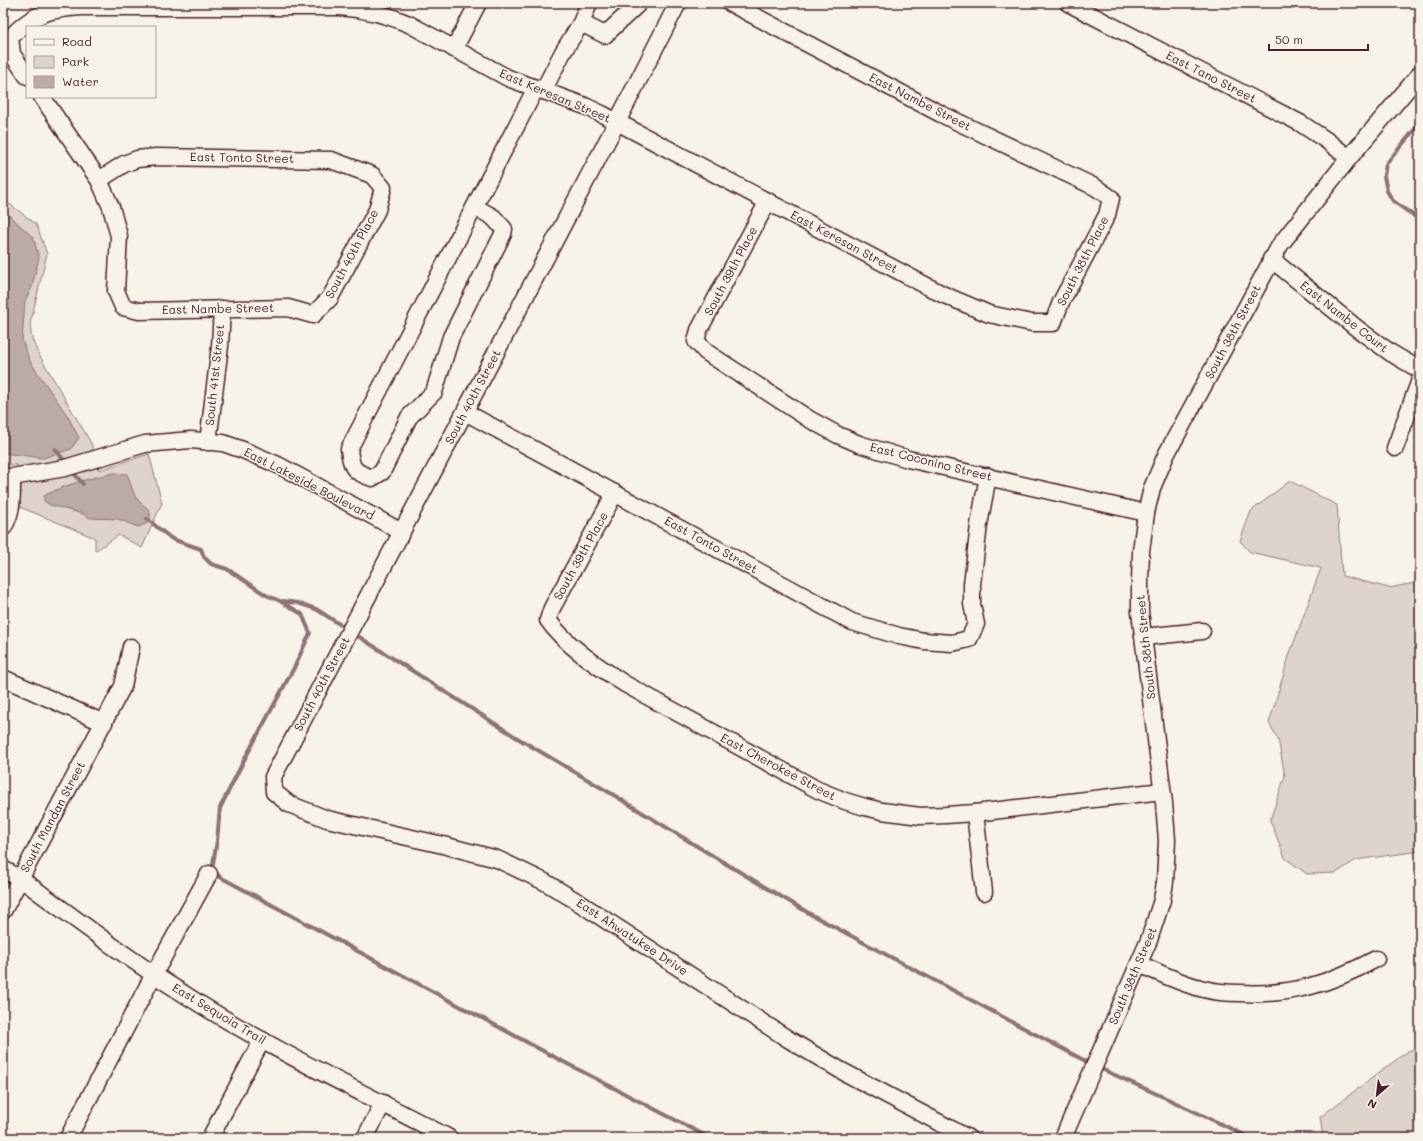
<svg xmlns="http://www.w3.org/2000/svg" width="1423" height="1141" viewBox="0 0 1423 1141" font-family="Mali,sans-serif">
<rect width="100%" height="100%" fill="#f7f3e8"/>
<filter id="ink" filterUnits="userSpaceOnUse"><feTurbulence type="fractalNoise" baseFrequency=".025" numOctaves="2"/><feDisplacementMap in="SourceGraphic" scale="8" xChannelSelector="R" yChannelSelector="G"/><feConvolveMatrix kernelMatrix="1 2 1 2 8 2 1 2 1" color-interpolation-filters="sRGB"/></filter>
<g filter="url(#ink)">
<!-- green -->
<g fill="#ded4cc" stroke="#947a7c">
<path d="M 3,199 L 36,224 L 47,254 L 30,324 L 32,339 L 38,353 L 91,443 L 99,470 L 149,454 L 162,503 L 142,548 L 119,535 L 95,551 L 95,538 L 20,507 L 17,465 L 3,465 Z"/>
<path d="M 1290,481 L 1337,505 L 1342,576 L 1389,588 L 1420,582 L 1420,851 L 1356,860 L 1336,873 L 1307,874 L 1285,858 L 1270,820 L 1285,776 L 1278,739 L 1269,723 L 1290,653 L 1321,568 L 1250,552 L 1240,541 L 1251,511 Z"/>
<path d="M 1420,1048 L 1420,1138 L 1323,1138 L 1320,1117 L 1408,1051 Z"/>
</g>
<!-- water -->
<g fill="#bcaaa7" stroke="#8e7275">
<path d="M 3,210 L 33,237 L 39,257 L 32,287 L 25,301 L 22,341 L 31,363 L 67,415 L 79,438 L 71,449 L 43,458 L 3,453 Z"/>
<path d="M 114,473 L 127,474 C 130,481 133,494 137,499 C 144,508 152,506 150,521 L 146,524 L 138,527 L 118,519 L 90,518 L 83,514 L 50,505 L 44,501 L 44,496 C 66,484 90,478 114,473 Z"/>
</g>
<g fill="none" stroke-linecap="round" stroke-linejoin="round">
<!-- stream -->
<g stroke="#8e7275" stroke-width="4">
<path d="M 1420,123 L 1386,164 L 1384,176 L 1387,191 L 1393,201 L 1420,220"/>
<path d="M 55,449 L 67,464"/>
<path d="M 71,470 L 83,484"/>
<path d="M 147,519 L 172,539 L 201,549 L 204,557 L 211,564 L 227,569 L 266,595 L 280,601 L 302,614 L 310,633 L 295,666 L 243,762 L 220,808 L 217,841 L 212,869 L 220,877 L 558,1059 L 710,1138"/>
<path d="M 283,601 L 298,603 L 316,609 L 347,629"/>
<path d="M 353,633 L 519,739 L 617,797 L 713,856 L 812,915 L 1091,1064"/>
<path d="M 1097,1067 L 1170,1100 L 1251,1138"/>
</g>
<!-- minor casing -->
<g stroke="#4a1f2b" stroke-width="19">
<g id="minor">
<path d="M 678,3 L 617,122 L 273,777 L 274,792 L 289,804 L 327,819 L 443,845 L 497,859 L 545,882 L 578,902 L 788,1039 L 840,1070 L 968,1138"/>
<path d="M 1068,3 L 1300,123 L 1326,140 L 1349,158"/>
<path d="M 581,23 L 605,35 L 639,3"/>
<path d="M 454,49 L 478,3"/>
<path d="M 27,76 L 12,54 L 10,38 C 32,14 48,9 81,7 L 339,7 C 364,9 386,14 409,24 L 508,78 L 585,106 L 602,114 L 942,294 L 989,314 L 1032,323 L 1053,323 L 1061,302 L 1107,215 L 1111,198 L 1095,187 L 941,114 L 730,3"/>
<path d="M 543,91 L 563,52 L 581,23 L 589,3"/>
<path d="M 42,97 L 99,180 L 111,207 L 119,236 L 116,291 L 123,307 L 139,311 L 288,308 L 313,315 L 330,298 L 377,210 L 383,188 L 372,175 L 331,160 L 156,157 L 137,159 L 124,164 L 99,180"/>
<path d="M 768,201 L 699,330 L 696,341 L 706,352 L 809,419 L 838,435 L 859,444 L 908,459 L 1146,513"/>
<path d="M 475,207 L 493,217 L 504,229 L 503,234 L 451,337 L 434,392 L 409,417 L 382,472 L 372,478 C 354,472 351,469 349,449 L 536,88"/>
<path d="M 1271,259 L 1359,330 L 1391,353 L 1420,370"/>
<path d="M 465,412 L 852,622 L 899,636 L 924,641 L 952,643 L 969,639 L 976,624 L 972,604 L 972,584 L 979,525 L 988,476"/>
<path d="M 208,442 L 220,346 L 222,309"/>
<path d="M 1395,448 L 1420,380"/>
<path d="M 3,476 L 12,477 L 65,468 L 145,444 L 191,440 L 223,443 L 243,450 L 278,465 L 402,532"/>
<path d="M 615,493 L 552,608 L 548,620 C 566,646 599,667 625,684 L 818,790 L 845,801 L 865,807 L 882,811 L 920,816 L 946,815 L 975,813 L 1162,791"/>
<path d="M 3,528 C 13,513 12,495 12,477"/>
<path d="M 1143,637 L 1202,631"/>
<path d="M 3,678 L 104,723"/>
<path d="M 975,813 L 984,892"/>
<path d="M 3,869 L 21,879 C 74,918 127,958 184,994 C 268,1048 360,1091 449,1138"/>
<path d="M 3,911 L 123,686 L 131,647"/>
<path d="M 1139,964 C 1160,973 1181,984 1204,989 C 1215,992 1228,993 1240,993 C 1292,996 1331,983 1376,959"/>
<path d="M 68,1138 L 154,974 L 209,874"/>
<path d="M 210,1138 L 262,1040"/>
<path d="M 365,1138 L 383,1103"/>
<path d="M 1063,1138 L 1149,940 L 1162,900 L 1165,882 L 1167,840 L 1164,803 L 1140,612 L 1140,580 L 1141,551 L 1146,513 L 1152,488 L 1166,455 L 1280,245 L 1349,158 L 1420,74"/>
</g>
</g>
<!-- minor -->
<use href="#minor" stroke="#f7f3e8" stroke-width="16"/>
</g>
</g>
<g text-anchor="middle" stroke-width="3" stroke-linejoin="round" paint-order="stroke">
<!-- street labels -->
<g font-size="12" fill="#4a1f2b" stroke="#f7f3e8">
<text transform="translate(1211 77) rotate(27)" y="4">East Tano Street</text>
<text transform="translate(555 96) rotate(23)" y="4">East Keresan Street</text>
<text transform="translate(920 102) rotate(27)" y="4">East Nambe Street</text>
<text transform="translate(242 158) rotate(1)" y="4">East Tonto Street</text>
<text transform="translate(844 242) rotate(28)" y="4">East Keresan Street</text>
<text transform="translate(352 254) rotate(-62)" y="4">South 40th Place</text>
<text transform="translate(1083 261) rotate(-63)" y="4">South 38th Place</text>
<text transform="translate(731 271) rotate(-62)" y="4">South 39th Place</text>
<text transform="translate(218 309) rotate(-1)" y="4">East Nambe Street</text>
<text transform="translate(1344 317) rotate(38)" y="4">East Nambe Court</text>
<text transform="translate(1233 332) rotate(-62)" y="4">South 38th Street</text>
<text transform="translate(215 375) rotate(-84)" y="4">South 41st Street</text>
<text transform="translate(473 397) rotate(-62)" y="4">South 40th Street</text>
<text transform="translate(931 462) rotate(14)" y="4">East Coconino Street</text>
<text transform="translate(309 484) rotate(27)" y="4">East Lakeside Boulevard</text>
<text transform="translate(711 545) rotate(29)" y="4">East Tonto Street</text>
<text transform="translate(581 556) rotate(-61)" y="4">South 39th Place</text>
<text transform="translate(1146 647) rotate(-96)" y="4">South 38th Street</text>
<text transform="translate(322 684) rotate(-62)" y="4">South 40th Street</text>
<text transform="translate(778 767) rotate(28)" y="4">East Cherokee Street</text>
<text transform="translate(53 817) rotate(-62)" y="4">South Mandan Street</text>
<text transform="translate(632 937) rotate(33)" y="4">East Ahwatukee Drive</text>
<text transform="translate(1133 976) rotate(-67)" y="4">South 38th Street</text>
<text transform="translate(219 1014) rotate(31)" y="4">East Sequoia Trail</text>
</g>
</g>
<!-- margin -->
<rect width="1423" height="1141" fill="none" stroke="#f7f3e8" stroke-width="16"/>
<rect x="8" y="8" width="1407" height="1125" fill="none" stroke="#4a1f2b" stroke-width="1.5" filter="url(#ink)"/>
<!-- legend -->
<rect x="26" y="26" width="130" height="72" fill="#f7f3e8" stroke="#b29e9c"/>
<rect x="34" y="39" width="20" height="6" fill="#f7f3e8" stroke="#b29e9c"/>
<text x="62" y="46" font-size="12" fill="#4a1f2b">Road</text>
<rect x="34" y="56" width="20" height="12" fill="#ded4cc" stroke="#b29e9c"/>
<text x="62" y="66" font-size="12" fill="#4a1f2b">Park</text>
<rect x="34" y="76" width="20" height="12" fill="#bcaaa7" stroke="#b29e9c"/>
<text x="62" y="86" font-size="12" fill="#4a1f2b">Water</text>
<!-- north arrow -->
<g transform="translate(1377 1095) rotate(208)" stroke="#f7f3e8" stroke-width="3" paint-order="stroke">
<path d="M0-3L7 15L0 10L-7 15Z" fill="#4a1f2b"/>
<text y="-6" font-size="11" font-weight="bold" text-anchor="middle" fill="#4a1f2b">N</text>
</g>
<!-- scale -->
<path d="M1269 44v6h99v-6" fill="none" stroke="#4a1f2b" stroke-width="2"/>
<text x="1275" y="44" font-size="12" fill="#4a1f2b" stroke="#f7f3e8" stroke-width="3" paint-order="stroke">50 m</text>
</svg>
